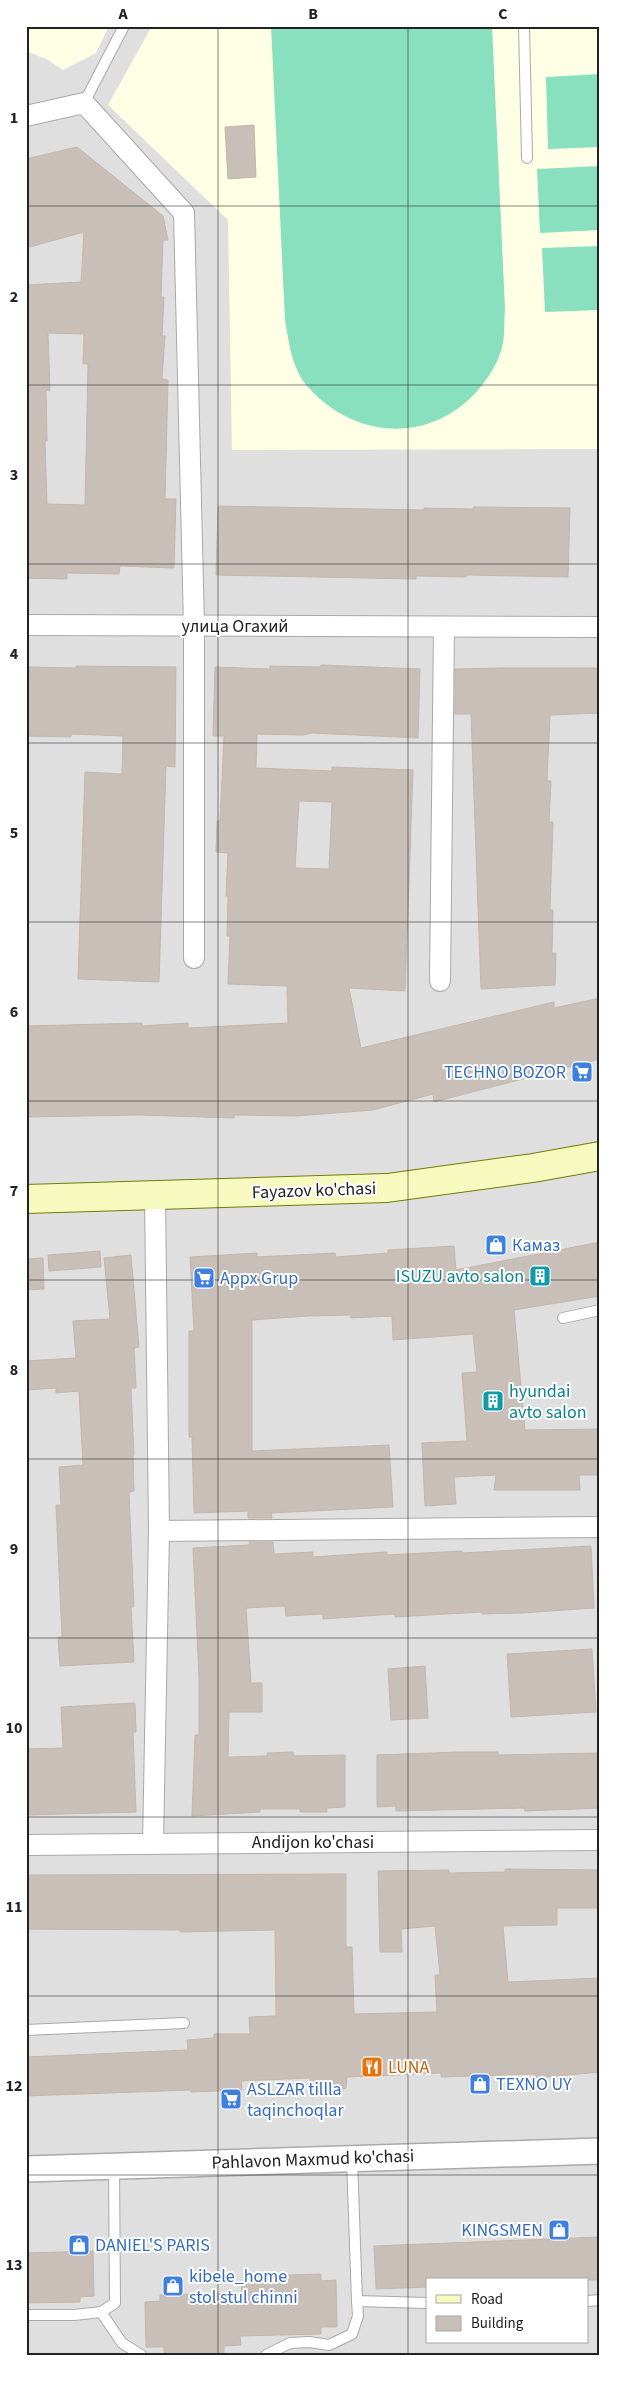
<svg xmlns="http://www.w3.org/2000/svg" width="626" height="2381" viewBox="0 0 626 2381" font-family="'Source Sans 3',sans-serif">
<rect width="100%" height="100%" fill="#f2efe9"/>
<!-- residential -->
<path fill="#e0dfdf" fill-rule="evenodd" d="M 26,26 L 600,26 L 600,2355 L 26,2355 ZM 427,2280 L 587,2280 L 587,2342 L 427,2342 Z"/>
<!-- education -->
<g fill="#ffffe5">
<path d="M 26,26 L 109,26 L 96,53 L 63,70 L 46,59 L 26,51 Z"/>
<path d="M 152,26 L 600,26 L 600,449 L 232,450 L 228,220 L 108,105 Z"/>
</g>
<!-- pitch -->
<g fill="#88e0be">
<path d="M 271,26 L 492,26 L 505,309 C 504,320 505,332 503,343 C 500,360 489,377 478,390 C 431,444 355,440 308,387 C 292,369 289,343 285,320 Z"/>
<path d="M 600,74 L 600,147 L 548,149 L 546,77 Z"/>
<path d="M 600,166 L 600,230 L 540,233 L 537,169 Z"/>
<path d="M 600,246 L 600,310 L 545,312 L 542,248 Z"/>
</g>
<!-- building -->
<g fill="#c7bfb8" stroke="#c4b6ab" fill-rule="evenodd">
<path d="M 254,125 L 256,177 L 228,179 L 225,127 Z"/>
<path d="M 77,147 L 163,216 L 168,240 L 163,240 L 161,297 L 164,297 L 162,336 L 165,336 L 162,379 L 168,380 L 165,499 L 176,499 L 174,568 L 120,566 L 119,574 L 67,573 L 67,579 L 26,578 L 26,285 L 81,282 L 84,232 L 26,248 L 26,159 ZM 48,333 L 84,334 L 83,364 L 88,364 L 85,505 L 47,504 L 45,441 L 47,441 L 46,390 L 50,391 Z"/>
<path d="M 218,506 L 424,510 L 424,508 L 473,509 L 473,507 L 570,508 L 568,577 L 466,575 L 466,577 L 416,576 L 416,579 L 216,575 Z"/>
<path d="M 321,665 L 420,669 L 418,738 L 312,733 L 303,735 L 257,734 L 256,768 L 332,771 L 332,767 L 413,770 L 405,991 L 349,988 L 361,1048 L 554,1002 L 554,1008 L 600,998 L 600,1059 L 434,1102 L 433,1094 L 373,1110 L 297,1116 L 234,1115 L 234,1118 L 140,1115 L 26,1117 L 26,1026 L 142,1023 L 142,1026 L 188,1023 L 188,1028 L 288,1023 L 287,986 L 228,984 L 230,936 L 227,936 L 228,896 L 226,896 L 228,853 L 216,852 L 217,821 L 220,821 L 224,736 L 213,736 L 215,667 L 270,669 L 270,666 L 320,667 ZM 299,801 L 332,802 L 329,869 L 295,868 Z"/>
<path d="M 76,666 L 176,667 L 175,767 L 166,766 L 159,982 L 78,979 L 85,772 L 122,774 L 123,736 L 71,734 L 71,737 L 26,736 L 29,667 L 76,668 Z"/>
<path d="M 502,668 L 600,668 L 600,713 L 550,715 L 547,781 L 551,781 L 549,822 L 553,822 L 550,910 L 553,910 L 552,953 L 556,953 L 555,985 L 481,989 L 471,714 L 455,714 L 455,669 Z"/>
<path d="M 600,1242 L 600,1296 L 514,1310 L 525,1430 L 600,1429 L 600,1475 L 579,1475 L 580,1490 L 494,1490 L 496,1475 L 454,1477 L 456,1504 L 425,1506 L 422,1443 L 467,1441 L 462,1373 L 477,1372 L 473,1334 L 393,1340 L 392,1316 L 351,1318 L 350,1315 L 308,1316 L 252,1320 L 252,1451 L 389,1445 L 393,1507 L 271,1513 L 272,1518 L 248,1518 L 248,1511 L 194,1513 L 192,1437 L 189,1437 L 189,1331 L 194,1331 L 190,1257 L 257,1253 L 257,1257 L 335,1253 L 336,1257 L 388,1253 L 388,1250 L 454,1246 L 456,1270 Z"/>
<path d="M 100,1251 L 101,1267 L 49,1271 L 48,1255 Z"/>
<path d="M 131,1255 L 139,1347 L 134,1348 L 136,1388 L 131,1388 L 134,1455 L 133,1455 L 134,1491 L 129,1492 L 134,1607 L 131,1607 L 134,1662 L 60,1666 L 58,1637 L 62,1637 L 56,1505 L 61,1505 L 59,1467 L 83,1465 L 79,1391 L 56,1393 L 56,1388 L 26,1390 L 26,1361 L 76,1358 L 73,1321 L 110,1319 L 104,1258 Z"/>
<path d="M 43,1258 L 44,1289 L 26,1290 L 26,1259 Z"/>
<path d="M 249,1542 L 273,1542 L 274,1554 L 313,1552 L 313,1557 L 387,1552 L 387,1555 L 462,1551 L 462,1553 L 591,1546 L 594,1608 L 522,1613 L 482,1614 L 482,1612 L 395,1617 L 395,1614 L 323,1619 L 323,1614 L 286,1616 L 285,1606 L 246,1608 L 251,1683 L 262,1683 L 262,1712 L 229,1712 L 228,1757 L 267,1756 L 267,1753 L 293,1752 L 294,1756 L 345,1755 L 345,1807 L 327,1808 L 327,1812 L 300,1812 L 300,1809 L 260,1809 L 260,1812 L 192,1816 L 195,1735 L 199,1735 L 199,1677 L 193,1548 L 250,1545 Z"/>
<path d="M 592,1649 L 596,1712 L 511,1717 L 507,1654 Z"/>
<path d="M 425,1666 L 428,1718 L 391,1720 L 388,1669 Z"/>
<path d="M 135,1703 L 136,1732 L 133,1732 L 136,1812 L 26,1815 L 26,1749 L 63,1748 L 61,1707 Z"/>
<path d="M 459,1752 L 498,1752 L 498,1755 L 600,1753 L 600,1808 L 525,1811 L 524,1808 L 396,1811 L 396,1806 L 377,1807 L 377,1755 Z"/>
<path d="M 505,1869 L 600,1870 L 600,1908 L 557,1908 L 557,1925 L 503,1926 L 508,1982 L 600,1978 L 600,2072 L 535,2078 L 535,2074 L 441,2077 L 441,2073 L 347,2077 L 346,2088 L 330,2095 L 319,2092 L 309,2078 L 241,2081 L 242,2090 L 191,2092 L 191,2090 L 26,2096 L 26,2057 L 188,2050 L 187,2040 L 214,2038 L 214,2034 L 250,2034 L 249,2017 L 276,2016 L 275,1930 L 180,1932 L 180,1930 L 26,1929 L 26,1875 L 346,1874 L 346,1947 L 352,1947 L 354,2014 L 437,2012 L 435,1975 L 440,1975 L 435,1926 L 401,1929 L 402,1952 L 380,1952 L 378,1871 L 449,1870 L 449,1873 L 505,1872 Z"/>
<path d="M 600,2237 L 600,2280 L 427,2280 L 427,2287 L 376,2289 L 374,2246 Z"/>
<path d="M 93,2251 L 94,2296 L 80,2297 L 80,2302 L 26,2303 L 26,2253 Z"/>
<path d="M 321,2274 L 321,2281 L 336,2280 L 337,2327 L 321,2327 L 321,2334 L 240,2336 L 241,2345 L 224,2346 L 224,2353 L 164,2354 L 164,2347 L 146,2347 L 145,2302 L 160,2301 L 160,2295 L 242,2293 L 241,2283 L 256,2282 L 256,2276 Z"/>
</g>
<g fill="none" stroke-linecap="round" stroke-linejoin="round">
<!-- service casing -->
<g stroke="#a9a9a9" stroke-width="12">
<g id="service">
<path d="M 524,26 L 527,158"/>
<path d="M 84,103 L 124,26"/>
<path d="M 563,1318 L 600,1310"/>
<path d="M 26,2030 L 184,2023"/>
<path d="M 352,2159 L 357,2301 L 427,2303"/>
<path d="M 587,2301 L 600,2300"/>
<path d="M 101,2312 L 122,2343 L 141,2355"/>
<path d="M 26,2315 L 74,2315 L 101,2312 L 115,2303 L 114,2167"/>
<path d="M 266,2355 L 290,2343 L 309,2342 L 329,2345 L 352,2334 L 358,2316 L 357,2301"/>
</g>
</g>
<!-- minor casing -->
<g stroke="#a9a9a9" stroke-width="22">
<g id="minor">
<path d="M 26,116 L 84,103 L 184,213 L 194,626 L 194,958"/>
<path d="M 26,625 L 600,627"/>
<path d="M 440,981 L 444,627"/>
<path d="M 159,1531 L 600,1527"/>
<path d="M 153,1843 L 159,1531 L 155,1195"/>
<path d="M 26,1845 L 600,1840"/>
</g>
</g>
<!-- tertiary casing -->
<g stroke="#a9a9a9" stroke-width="28">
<path id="tertiary" d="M 26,2169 L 600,2151"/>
</g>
<!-- secondary casing -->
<g stroke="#707d05" stroke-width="30">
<path id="secondary" d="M 26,1199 L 387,1188 L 533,1168 L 600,1156"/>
</g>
<!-- service -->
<use href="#service" stroke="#fff" stroke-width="10"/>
<!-- minor -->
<use href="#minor" stroke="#fff" stroke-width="20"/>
<!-- tertiary -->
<use href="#tertiary" stroke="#fff" stroke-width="25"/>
<!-- secondary -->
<use href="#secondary" stroke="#f7fabf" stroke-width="28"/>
</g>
<!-- grid -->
<path fill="none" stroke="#222" stroke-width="1" stroke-opacity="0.55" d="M 218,26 L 218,2355M 408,26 L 408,2355M 26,206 L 600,206M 26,385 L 600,385M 26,564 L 600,564M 26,743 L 600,743M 26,922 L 600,922M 26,1101 L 600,1101M 26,1280 L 600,1280M 26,1459 L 600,1459M 26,1638 L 600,1638M 26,1817 L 600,1817M 26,1996 L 600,1996M 26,2175 L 600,2175"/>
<!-- icons -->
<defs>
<g id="supermarket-square" transform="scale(1.125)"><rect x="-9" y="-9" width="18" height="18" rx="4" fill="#3f7fe0" stroke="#fff"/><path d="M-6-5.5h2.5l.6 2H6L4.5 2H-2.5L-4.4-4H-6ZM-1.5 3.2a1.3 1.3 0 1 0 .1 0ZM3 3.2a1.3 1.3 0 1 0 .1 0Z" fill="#fff"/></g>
<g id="shop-square" transform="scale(1.125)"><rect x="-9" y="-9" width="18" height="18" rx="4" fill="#3f7fe0" stroke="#fff"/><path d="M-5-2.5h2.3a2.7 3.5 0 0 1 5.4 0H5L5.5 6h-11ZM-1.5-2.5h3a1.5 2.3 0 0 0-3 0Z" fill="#fff"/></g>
<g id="building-square" transform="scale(1.125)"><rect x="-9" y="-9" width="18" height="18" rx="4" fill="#0f9aa8" stroke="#fff"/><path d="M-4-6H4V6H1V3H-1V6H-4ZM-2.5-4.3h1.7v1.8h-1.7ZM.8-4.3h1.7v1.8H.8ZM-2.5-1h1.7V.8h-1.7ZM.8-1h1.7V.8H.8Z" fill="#fff"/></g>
<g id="restaurant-square" transform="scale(1.125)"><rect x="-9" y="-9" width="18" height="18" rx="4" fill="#e8710a" stroke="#fff"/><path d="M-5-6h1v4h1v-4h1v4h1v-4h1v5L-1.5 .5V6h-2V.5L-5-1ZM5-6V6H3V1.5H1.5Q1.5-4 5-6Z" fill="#fff"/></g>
</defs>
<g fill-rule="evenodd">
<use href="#supermarket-square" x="582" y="1072"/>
<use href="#shop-square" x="496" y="1245"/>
<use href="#building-square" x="540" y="1276"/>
<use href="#supermarket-square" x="204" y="1278"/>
<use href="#building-square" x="493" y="1401"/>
<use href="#restaurant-square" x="372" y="2067"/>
<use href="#shop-square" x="480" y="2084"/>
<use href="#supermarket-square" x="231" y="2099"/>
<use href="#shop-square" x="559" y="2230"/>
<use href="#shop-square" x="79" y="2245"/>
<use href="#shop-square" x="173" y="2286"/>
</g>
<g text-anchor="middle" stroke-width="4" stroke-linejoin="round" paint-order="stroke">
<!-- street labels -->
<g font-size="18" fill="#222" stroke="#fff">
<text x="235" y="632">улица Огахий</text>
<text transform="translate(314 1190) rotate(-2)" y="6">Fayazov ko'chasi</text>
<text x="313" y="1848">Andijon ko'chasi</text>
<text transform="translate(313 2159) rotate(-2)" y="6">Pahlavon Maxmud ko'chasi</text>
</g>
<!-- shop labels -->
<g font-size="18" fill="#366cbe" stroke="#fff" text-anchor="start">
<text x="566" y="1078" text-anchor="end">TECHNO BOZOR</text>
<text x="512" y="1251">Камаз</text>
<text x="220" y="1284">Appx Grup</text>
<text x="496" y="2090">TEXNO UY</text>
<text x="247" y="2095">ASLZAR tillla<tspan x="247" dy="21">taqinchoqlar</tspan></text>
<text x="543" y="2236" text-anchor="end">KINGSMEN</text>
<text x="95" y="2251">DANIEL'S PARIS</text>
<text x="189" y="2282">kibele_home<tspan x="189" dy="21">stol stul chinni</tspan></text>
</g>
<!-- culture labels -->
<g font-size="18" fill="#0d838f" stroke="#fff" text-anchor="end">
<text x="524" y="1282">ISUZU avto salon</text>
<text x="509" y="1397" text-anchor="start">hyundai<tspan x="509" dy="21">avto salon</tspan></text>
</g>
<!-- food labels -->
<g font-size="18" fill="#c56008" stroke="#fff" text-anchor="start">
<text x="388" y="2073">LUNA</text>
</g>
</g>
<!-- border -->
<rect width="626" height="2381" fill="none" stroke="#ffffff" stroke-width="55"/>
<!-- legend -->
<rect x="426" y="2278" width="162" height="65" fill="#ffffff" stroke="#a7a7a7"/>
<rect x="436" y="2295" width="25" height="8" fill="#f7fabf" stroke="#a7a7a7"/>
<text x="471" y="2304" font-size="15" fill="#222222">Road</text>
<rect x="436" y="2316" width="25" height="15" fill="#c7bfb8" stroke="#a7a7a7"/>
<text x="471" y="2328" font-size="15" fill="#222222">Building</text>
<rect x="28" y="28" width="570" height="2326" fill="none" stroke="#222" stroke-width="2"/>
<g font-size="16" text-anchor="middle" font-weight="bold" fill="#222">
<text x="123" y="19">A</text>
<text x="313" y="19">B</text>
<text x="503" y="19">C</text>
<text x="14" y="123">1</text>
<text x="14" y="302">2</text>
<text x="14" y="480">3</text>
<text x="14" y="659">4</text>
<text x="14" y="838">5</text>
<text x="14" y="1017">6</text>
<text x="14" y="1196">7</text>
<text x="14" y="1375">8</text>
<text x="14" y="1554">9</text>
<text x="14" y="1733">10</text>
<text x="14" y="1912">11</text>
<text x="14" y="2091">12</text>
<text x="14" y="2270">13</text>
</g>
</svg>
